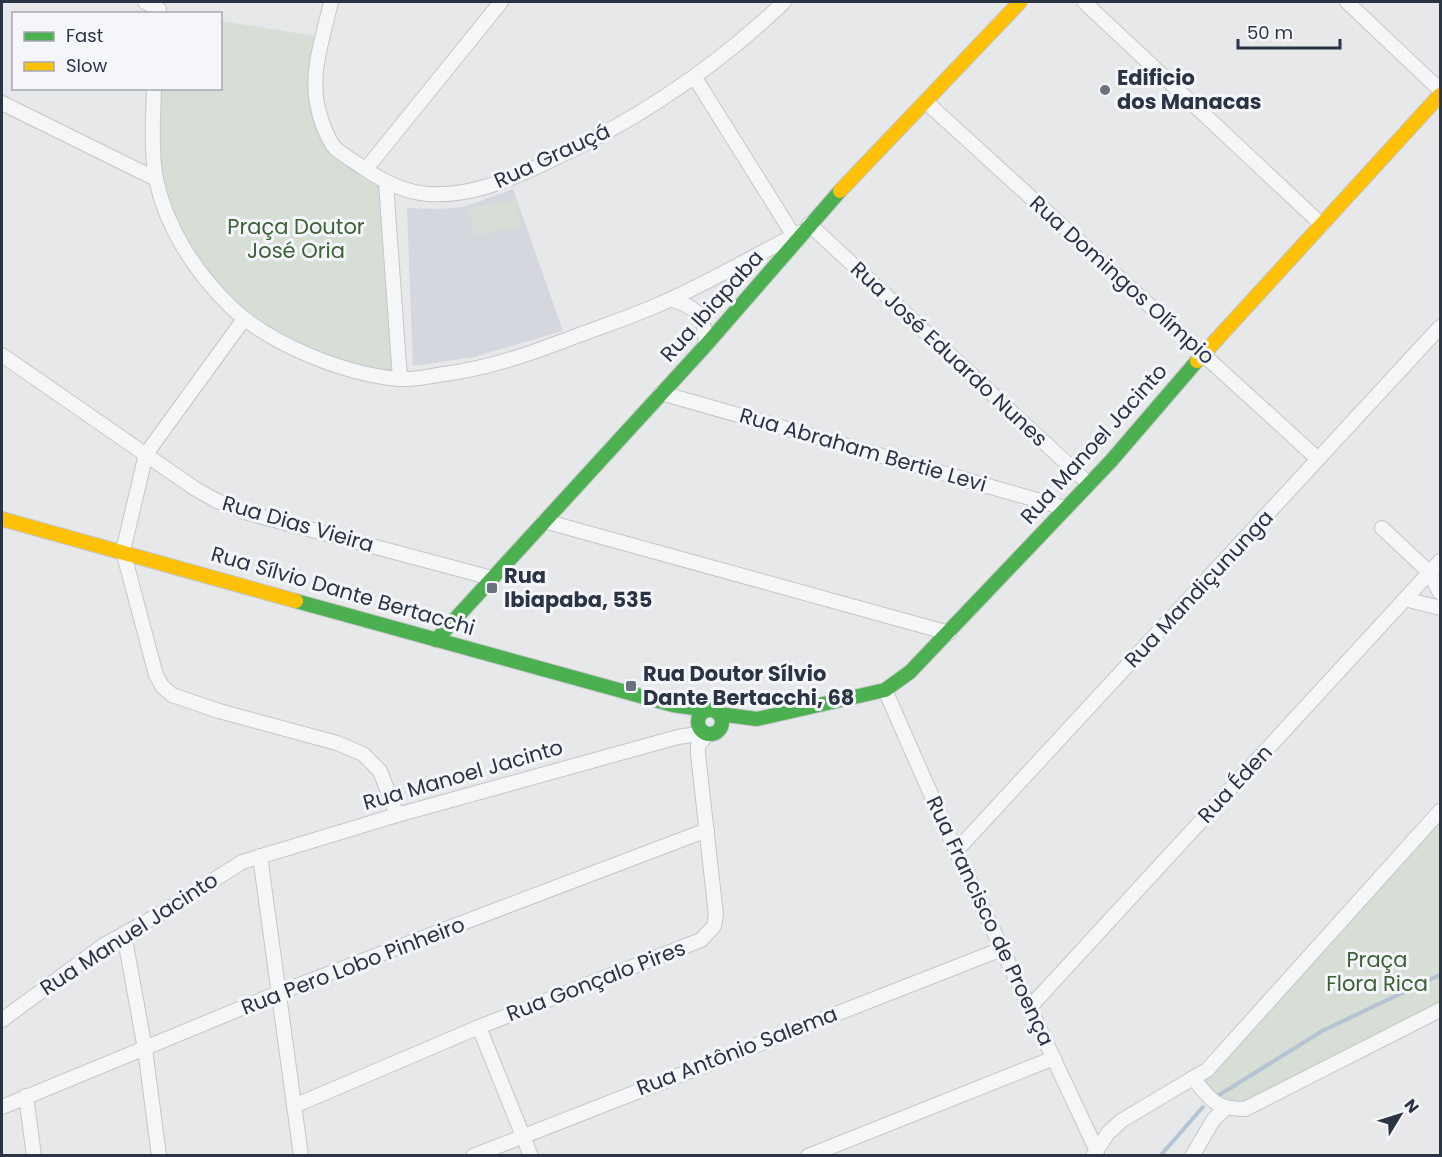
<svg xmlns="http://www.w3.org/2000/svg" width="1442" height="1157" viewBox="0 0 1442 1157" font-family="Poppins,sans-serif">
<rect width="100%" height="100%" fill="#e6e8ea"/>
<!-- built -->
<path fill="#d4d7dd" d="M 513,189 L 563,331 L 474,357 L 413,366 L 407,208 L 437,209 L 464,207 Z"/>
<!-- green -->
<g fill="#d6ded6">
<path d="M 221,21 L 321,37 L 316,59 L 325,136 L 386,184 L 401,378 L 297,349 L 245,318 L 186,249 L 159,179 L 161,89 L 220,88 Z"/>
<path d="M 516,200 L 521,227 L 474,235 L 469,208 Z"/>
<path d="M 1440,811 L 1440,1010 L 1232,1109 L 1193,1078 Z"/>
</g>
<g fill="none" stroke-linecap="round" stroke-linejoin="round">
<!-- stream -->
<g stroke="#b4c4d5" stroke-width="4">
<path d="M 1216,1097 L 1322,1031 L 1440,975"/>
<path d="M 1160,1156 L 1203,1107"/>
</g>
<!-- street casing -->
<g stroke="#c4c6c8" stroke-width="16">
<g id="street">
<path d="M 145,2 L 159,9"/>
<path d="M 331,2 C 321,46 306,81 323,125 C 326,133 330,143 336,149 C 344,156 354,161 362,167 C 382,181 403,192 428,194 C 469,197 509,180 545,163 C 634,122 714,69 784,2"/>
<path d="M 1084,2 L 1322,225"/>
<path d="M 1347,2 L 1440,90"/>
<path d="M 695,78 L 797,241"/>
<path d="M 154,88 C 153,118 151,150 156,179 C 166,228 196,273 231,307 C 271,345 344,374 399,379 C 414,380 430,376 444,374 C 491,368 535,352 579,335 C 606,325 633,316 660,304 C 708,283 754,256 801,232"/>
<path d="M 925,101 L 1318,459"/>
<path d="M 2,103 L 156,179"/>
<path d="M 366,169 L 501,2"/>
<path d="M 386,183 L 400,379"/>
<path d="M 809,224 L 1088,483"/>
<path d="M 671,299 C 698,308 705,316 706,345"/>
<path d="M 244,319 L 146,454 L 123,551 L 156,675 L 162,686 L 172,695 L 219,711 L 337,743 L 363,754 L 380,771 L 397,815"/>
<path d="M 2,355 L 194,488 L 217,501 L 248,513 L 492,578"/>
<path d="M 661,393 L 1065,508"/>
<path d="M 544,521 L 949,633"/>
<path d="M 1382,528 L 1430,573 L 1440,593"/>
<path d="M 1405,599 L 1440,608"/>
<path d="M 885,690 L 956,851 L 1097,1151"/>
<path d="M 956,851 L 1440,327"/>
<path d="M 260,856 L 301,1156"/>
<path d="M 124,934 L 145,1049 L 159,1156"/>
<path d="M 1030,1007 L 1440,561"/>
<path d="M 2,1020 L 104,945 L 165,911 L 242,862 L 397,815 L 678,737 L 704,733"/>
<path d="M 479,1027 L 531,1156"/>
<path d="M 1193,1078 L 1207,1070 L 1440,811"/>
<path d="M 26,1096 L 34,1156"/>
<path d="M 294,1106 L 479,1027 L 701,940 L 714,926 L 716,915 L 698,754 L 698,746 L 707,734"/>
<path d="M 2,1107 L 278,993 L 707,830"/>
<path d="M 473,1156 L 1002,949"/>
<path d="M 808,1156 L 1054,1058"/>
<path d="M 1093,1156 L 1108,1133 L 1121,1121 L 1193,1078 C 1211,1100 1215,1109 1245,1109 L 1440,1010"/>
<path d="M 1192,1156 L 1214,1119 L 1226,1108"/>
</g>
</g>
<!-- fast casing -->
<g stroke="#c4c6c8" stroke-width="16">
<g id="fast">
<path d="M 296,601 L 673,705 L 708,710"/>
<path d="M 436,640 L 706,345 L 840,191"/>
<circle cx="710" cy="722" r="12"/>
<path d="M 719,714 L 757,719 L 885,690 L 910,672 L 1111,461 L 1197,361"/>
</g>
</g>
<!-- slow casing -->
<g stroke="#c4c6c8" stroke-width="16">
<g id="slow">
<path d="M 840,191 L 1020,2"/>
<path d="M 1197,361 L 1440,95"/>
<path d="M 2,519 L 296,601"/>
</g>
</g>
<!-- street -->
<use href="#street" stroke="#f5f6f7" stroke-width="14"/>
<!-- fast -->
<use href="#fast" stroke="#4caf50" stroke-width="14"/>
<!-- slow -->
<use href="#slow" stroke="#ffc107" stroke-width="14"/>
</g>
<!-- markers -->
<g fill="#6c737f" stroke="#f4f6f9" stroke-width="2">
<circle cx="1105" cy="90" r="6"/>
<rect x="486" y="582" width="12" height="12" rx="3"/>
<rect x="625" y="680" width="12" height="12" rx="3"/>
</g>
<g text-anchor="middle" stroke-width="6" stroke-linejoin="round" paint-order="stroke">
<!-- poi labels -->
<g font-size="21" font-weight="bold" fill="#2b3445" stroke="#f4f6f9" text-anchor="start">
<text x="1117" y="85">Edificio<tspan x="1117" dy="24">dos Manacas</tspan></text>
<text x="504" y="583">Rua<tspan x="504" dy="24">Ibiapaba, 535</tspan></text>
<text x="643" y="681">Rua Doutor Sílvio<tspan x="643" dy="24">Dante Bertacchi, 68</tspan></text>
</g>
<!-- street labels -->
<g font-size="21" fill="#2b3445" stroke="#f4f6f9">
<text transform="translate(552 156) rotate(-25)" y="7">Rua Grauçá</text>
<text transform="translate(1122 280) rotate(42)" y="7">Rua Domingos Olímpio</text>
<text transform="translate(712 306) rotate(-48)" y="7">Rua Ibiapaba</text>
<text transform="translate(949 354) rotate(43)" y="7">Rua José Eduardo Nunes</text>
<text transform="translate(1094 444) rotate(-48)" y="7">Rua Manoel Jacinto</text>
<text transform="translate(863 450) rotate(16)" y="7">Rua Abraham Bertie Levi</text>
<text transform="translate(298 524) rotate(16)" y="7">Rua Dias Vieira</text>
<text transform="translate(1199 589) rotate(-47)" y="7">Rua Mandiçununga</text>
<text transform="translate(343 591) rotate(16)" y="7">Rua Sílvio Dante Bertacchi</text>
<text transform="translate(463 775) rotate(-16)" y="7">Rua Manoel Jacinto</text>
<text transform="translate(1235 784) rotate(-47)" y="7">Rua Éden</text>
<text transform="translate(990 921) rotate(65)" y="7">Rua Francisco de Proença</text>
<text transform="translate(129 934) rotate(-33)" y="7">Rua Manuel Jacinto</text>
<text transform="translate(353 966) rotate(-21)" y="7">Rua Pero Lobo Pinheiro</text>
<text transform="translate(596 981) rotate(-21)" y="7">Rua Gonçalo Pires</text>
<text transform="translate(737 1051) rotate(-21)" y="7">Rua Antônio Salema</text>
</g>
<!-- park labels -->
<g font-size="21" fill="#3f6138" stroke="#f4f6f9">
<text x="296" y="234">Praça Doutor<tspan x="296" dy="24">José Oria</tspan></text>
<text x="1377" y="967">Praça<tspan x="1377" dy="24">Flora Rica</tspan></text>
</g>
</g>
<!-- border -->
<rect width="1442" height="1157" fill="none" stroke="#2b3445" stroke-width="6"/>
<!-- legend -->
<rect x="12" y="12" width="210" height="78" fill="#f4f6f9" stroke="#a4a8b1" stroke-width="1.5"/>
<rect x="24" y="32" width="30" height="9" fill="#4caf50" stroke="#a4a8b1" stroke-width="1.5"/>
<text x="66" y="42" font-size="18" fill="#2b3445">Fast</text>
<rect x="24" y="62" width="30" height="9" fill="#ffc107" stroke="#a4a8b1" stroke-width="1.5"/>
<text x="66" y="72" font-size="18" fill="#2b3445">Slow</text>
<!-- north arrow -->
<g transform="translate(1400 1115) rotate(52)" stroke="#f4f6f9" stroke-width="4.5" paint-order="stroke">
<path d="M0-4.5L10 22L0 15L-10 22Z" fill="#2b3445"/>
<text y="-9" font-size="16" font-weight="bold" text-anchor="middle" fill="#2b3445">N</text>
</g>
<!-- scale -->
<path d="M1238 39v9h102v-9" fill="none" stroke="#2b3445" stroke-width="3"/>
<text x="1247" y="39" font-size="18" fill="#2b3445" stroke="#f4f6f9" stroke-width="4.5" paint-order="stroke">50 m</text>
</svg>
